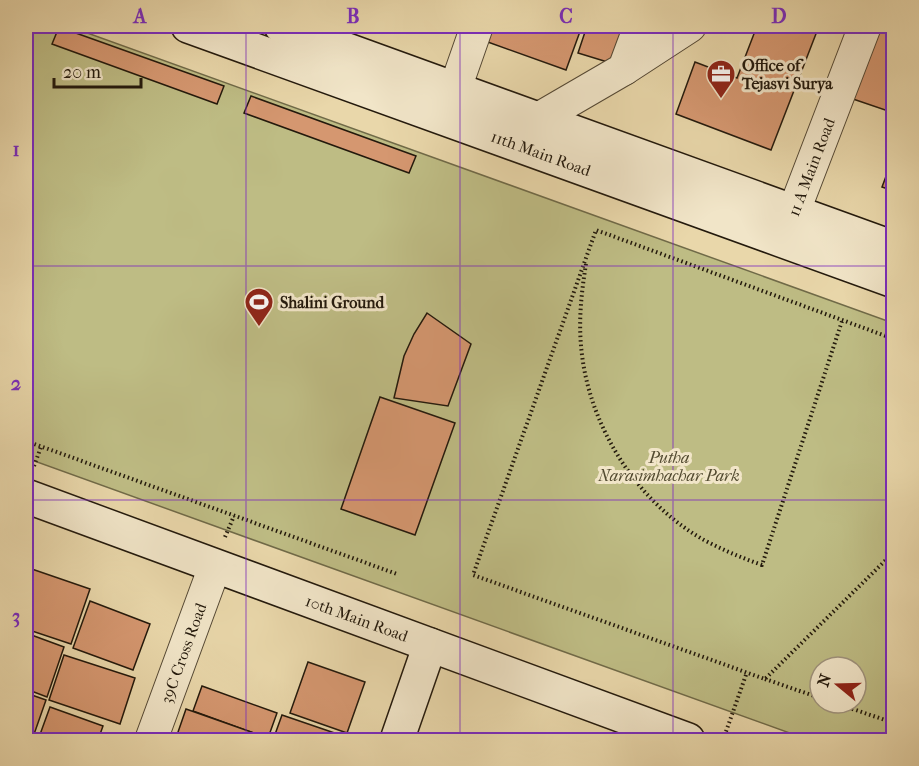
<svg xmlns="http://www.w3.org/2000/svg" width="919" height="766" viewBox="0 0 919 766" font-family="'IM FELL French Canon',serif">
<rect width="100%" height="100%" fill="#e9d7aa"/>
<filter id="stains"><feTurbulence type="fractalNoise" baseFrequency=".00333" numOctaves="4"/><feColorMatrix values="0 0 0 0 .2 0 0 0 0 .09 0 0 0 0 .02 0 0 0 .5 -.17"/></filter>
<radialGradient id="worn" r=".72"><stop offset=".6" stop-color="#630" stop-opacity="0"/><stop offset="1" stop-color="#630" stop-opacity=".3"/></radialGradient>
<!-- green -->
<path fill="#bebc84" stroke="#706a48" stroke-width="1.5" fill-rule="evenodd" d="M 26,26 L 68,26 L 893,323 L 893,740 L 809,740 L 26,458 ZM 820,667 L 856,667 L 856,703 L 820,703 Z"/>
<!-- building -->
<g fill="#d59770" stroke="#23190c" stroke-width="1.5">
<path d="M 490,26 L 582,26 L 566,70 L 485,41 Z"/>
<path d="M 587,26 L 625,26 L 614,64 L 578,53 Z"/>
<path d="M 757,26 L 819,26 L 771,150 L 676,114 L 695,62 L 737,78 Z"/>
<path d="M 879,26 L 894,26 L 894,113 L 853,99 Z"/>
<path d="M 59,27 L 224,86 L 217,104 L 52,44 Z"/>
<path d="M 251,96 L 416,156 L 409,173 L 244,113 Z"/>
<path d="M 894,155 L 894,191 L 882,187 Z"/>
<path d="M 427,313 L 471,344 L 448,406 L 394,398 L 404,356 L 414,334 Z"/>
<path d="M 380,397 L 455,423 L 415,535 L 341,509 Z"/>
<path d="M 26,567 L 90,589 L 71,644 L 26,629 Z"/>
<path d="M 90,601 L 150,624 L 133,670 L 73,648 Z"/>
<path d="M 26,633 L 64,647 L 47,697 L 26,689 Z"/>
<path d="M 64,655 L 135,678 L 120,724 L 49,700 Z"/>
<path d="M 308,662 L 365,682 L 347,733 L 290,713 Z"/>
<path d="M 202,686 L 277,713 L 268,738 L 193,711 Z"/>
<path d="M 26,693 L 46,700 L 32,740 L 26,740 Z"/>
<path d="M 50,707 L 103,726 L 98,740 L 38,740 Z"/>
<path d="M 186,709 L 268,738 L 267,740 L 193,740 L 177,735 Z"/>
<path d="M 282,715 L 355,740 L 273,740 Z"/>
</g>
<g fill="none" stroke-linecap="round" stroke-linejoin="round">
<!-- street casing -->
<g stroke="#544834" stroke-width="34">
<g id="street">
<path d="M 624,69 L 690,26"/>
<path d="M 455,89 L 477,26"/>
<path d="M 538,119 L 624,69 L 640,26"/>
<path d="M 784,237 L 865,26"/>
<path d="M 151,740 L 215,566"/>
</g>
</g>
<!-- secondary casing -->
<g stroke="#23190c" stroke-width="36">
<g id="secondary">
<path d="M 188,26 L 894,281"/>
<path d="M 281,26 L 894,248"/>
<path d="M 26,496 L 688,740"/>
<path d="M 397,740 L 430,645"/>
</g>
</g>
<!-- path -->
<g stroke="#23190c" stroke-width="4" stroke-dasharray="1.5 3" stroke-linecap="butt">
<path d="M 586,264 C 581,295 578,324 582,355 C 591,429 638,503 704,540 C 723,550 742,558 762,565 L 842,321"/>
<path d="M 894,339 L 596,230 L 473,575 L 765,679 L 894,552"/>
<path d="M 26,441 L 397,574"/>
<path d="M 34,466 L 41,447"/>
<path d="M 225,537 L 234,516"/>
<path d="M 765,679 L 820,698"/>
<path d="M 835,703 L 894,723"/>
<path d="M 723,740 L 747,672"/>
</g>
<!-- street -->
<use href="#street" stroke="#f1e5c8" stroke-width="32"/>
<!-- secondary -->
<use href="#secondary" stroke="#f1e5c8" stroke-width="33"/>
</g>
<!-- grid -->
<path fill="none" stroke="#7b2cbf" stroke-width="1.5" stroke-opacity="0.55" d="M 246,26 L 246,740M 460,26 L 460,740M 673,26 L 673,740M 26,266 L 894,266M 26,500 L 894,500"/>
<!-- icons -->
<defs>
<g id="office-pin" transform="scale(1.5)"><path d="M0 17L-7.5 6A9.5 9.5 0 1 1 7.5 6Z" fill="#8f2418" stroke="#f1e5c8"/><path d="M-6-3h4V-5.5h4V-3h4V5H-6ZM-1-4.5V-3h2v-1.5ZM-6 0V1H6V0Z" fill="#fff"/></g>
<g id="stadium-pin" transform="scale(1.5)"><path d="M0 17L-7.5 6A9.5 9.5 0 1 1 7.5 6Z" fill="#8f2418" stroke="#f1e5c8"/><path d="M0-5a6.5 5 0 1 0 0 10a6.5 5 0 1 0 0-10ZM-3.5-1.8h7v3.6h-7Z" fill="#fff"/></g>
</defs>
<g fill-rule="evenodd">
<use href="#office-pin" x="721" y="74"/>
<use href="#stadium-pin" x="259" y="302"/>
</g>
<g text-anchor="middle" stroke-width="6" stroke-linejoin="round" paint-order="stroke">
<!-- poi labels -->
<g font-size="16" font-weight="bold" fill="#23190c" stroke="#f1e5c8" text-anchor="start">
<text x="742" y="71">Office of<tspan x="742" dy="18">Tejasvi Surya</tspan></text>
<text x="280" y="308">Shalini Ground</text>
</g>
<!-- street labels -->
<g font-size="16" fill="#23190c" stroke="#f1e5c8">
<text transform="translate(541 153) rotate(20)" y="6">11th Main Road</text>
<text transform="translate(811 167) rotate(-69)" y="6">11 A Main Road</text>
<text transform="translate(357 618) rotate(20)" y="6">10th Main Road</text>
<text transform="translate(183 653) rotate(-70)" y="6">39C Cross Road</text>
</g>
<!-- park labels -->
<g font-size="16" font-style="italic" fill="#524a30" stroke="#f1e5c8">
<text x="669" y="463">Putha<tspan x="669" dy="18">Narasimhachar Park</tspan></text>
</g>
</g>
<!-- margin -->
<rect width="919" height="766" fill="none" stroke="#e9d7aa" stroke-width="66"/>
<!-- north arrow -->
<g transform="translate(838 685) rotate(289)"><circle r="28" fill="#f1e5c8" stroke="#9f937d" stroke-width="1.5"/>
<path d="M0-4.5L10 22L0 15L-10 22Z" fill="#8f2418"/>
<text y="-9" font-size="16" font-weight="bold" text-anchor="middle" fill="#23190c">N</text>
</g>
<!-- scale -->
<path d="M54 78v9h87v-9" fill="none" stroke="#23190c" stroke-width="3"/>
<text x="63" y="78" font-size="18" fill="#23190c" stroke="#f1e5c8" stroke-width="4.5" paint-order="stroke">20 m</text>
<rect x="33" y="33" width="853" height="700" fill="none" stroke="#7b2cbf" stroke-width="2"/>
<g font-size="20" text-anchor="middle" font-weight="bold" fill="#7b2cbf">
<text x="140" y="23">A</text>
<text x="353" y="23">B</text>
<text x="566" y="23">C</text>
<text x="779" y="23">D</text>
<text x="16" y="156">1</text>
<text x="16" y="390">2</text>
<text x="16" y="623">3</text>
</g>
<rect width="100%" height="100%" filter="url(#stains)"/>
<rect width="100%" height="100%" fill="url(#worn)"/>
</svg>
